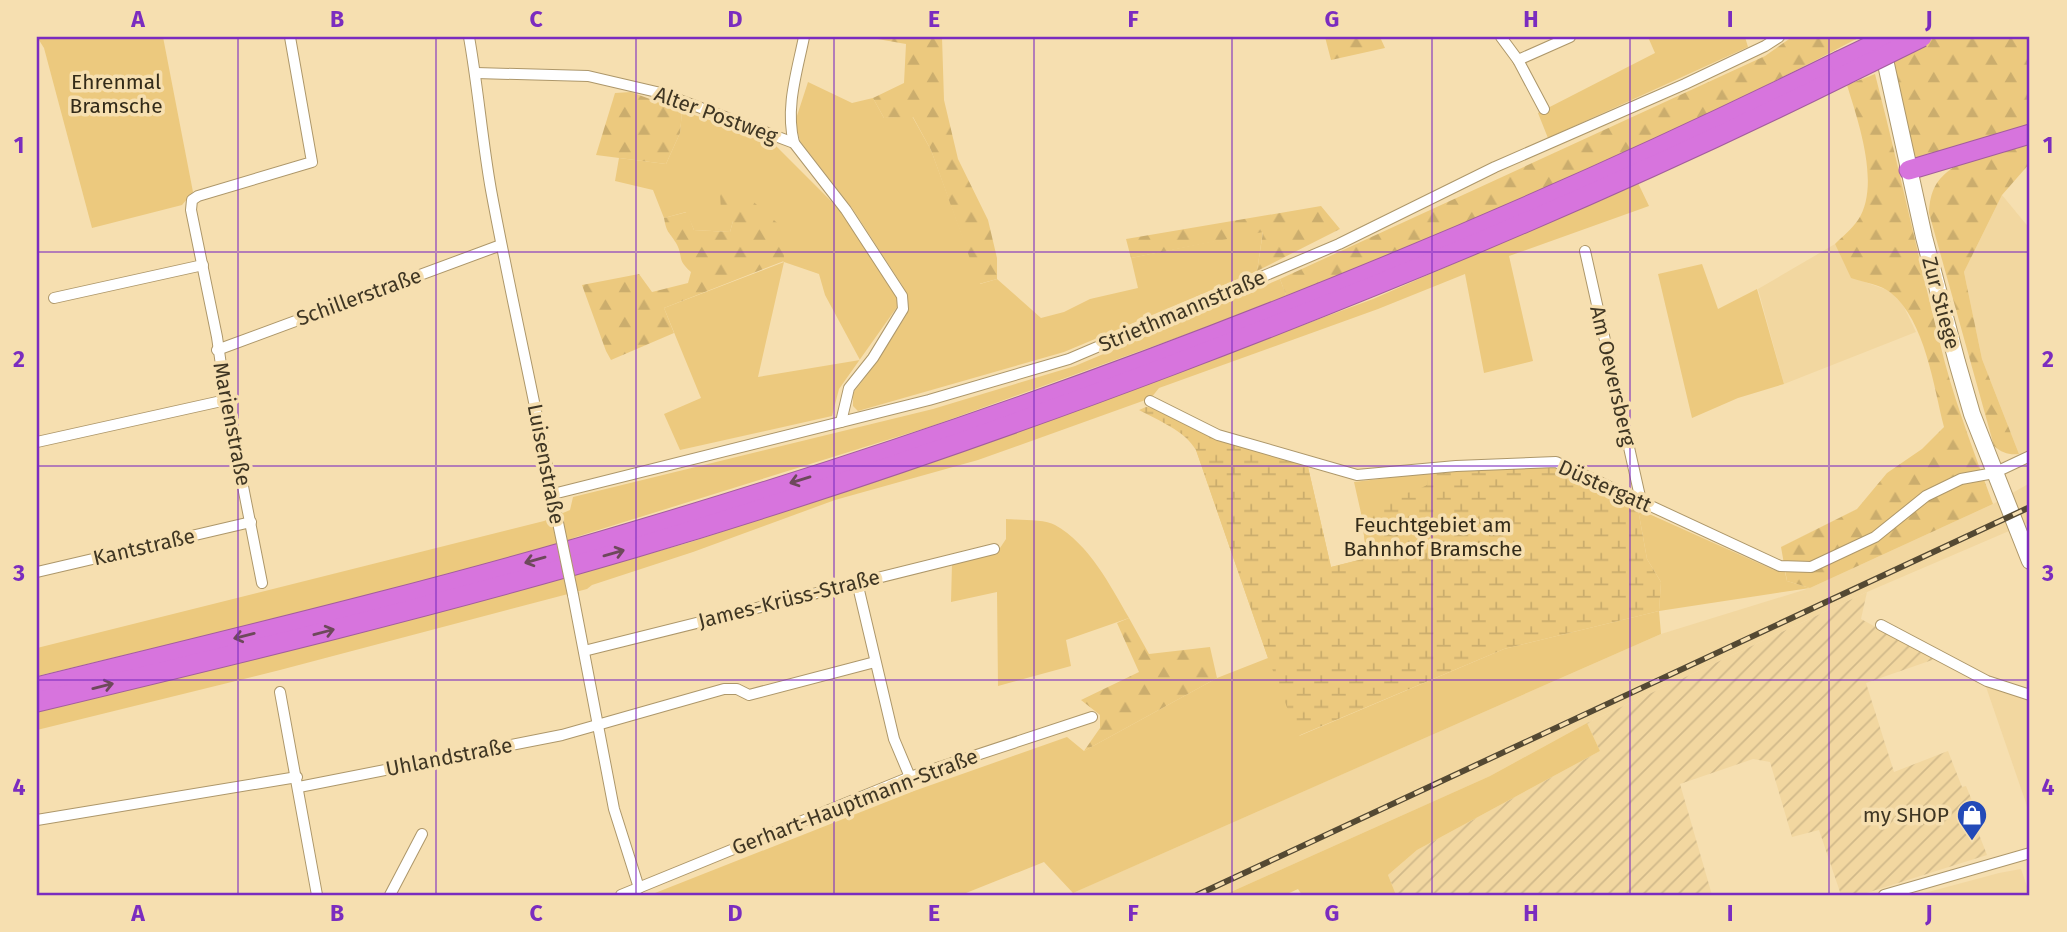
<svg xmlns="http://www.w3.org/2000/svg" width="2067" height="932" viewBox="0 0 2067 932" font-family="'Fira Sans',sans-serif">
<defs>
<pattern id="industrial-furrows" width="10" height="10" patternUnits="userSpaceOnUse" patternTransform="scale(1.75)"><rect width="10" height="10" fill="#f2d7a0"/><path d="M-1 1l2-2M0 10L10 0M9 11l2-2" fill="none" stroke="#d1b98a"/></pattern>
<pattern id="forest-firs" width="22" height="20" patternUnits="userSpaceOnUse" patternTransform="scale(1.75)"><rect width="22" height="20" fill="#ecc97e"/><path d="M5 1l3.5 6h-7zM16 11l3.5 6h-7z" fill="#cbad6d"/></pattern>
<pattern id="wetland-marsh" width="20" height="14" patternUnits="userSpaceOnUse" patternTransform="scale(1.75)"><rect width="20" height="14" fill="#ecc97e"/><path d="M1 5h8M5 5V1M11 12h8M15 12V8" fill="none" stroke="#cbad6d"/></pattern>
</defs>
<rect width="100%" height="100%" fill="#f6dfb0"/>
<!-- built -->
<g fill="#f2d7a0">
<path d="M 2002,195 L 2030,229 L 2030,449 L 2019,454 L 1982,359 L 1964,272 Z"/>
<path d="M 1835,244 L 1851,277 L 1890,291 L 1903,305 L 1916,332 L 1784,384 L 1758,289 Z"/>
<path d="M 2030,483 L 2030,522 L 1867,592 L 1587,723 L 1490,776 L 1224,895 L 1068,895 L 1661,634 L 1810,588 L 1993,504 Z"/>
<path d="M 1985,684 L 2030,699 L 2030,817 L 2025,800 Z"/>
<path d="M 2021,869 L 2030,895 L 1917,895 L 1999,873 Z"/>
</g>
<!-- industrial -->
<path fill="url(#industrial-furrows)" d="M 1867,592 L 1861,619 L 1935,659 L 1866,683 L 1894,772 L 1948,751 L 1962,787 L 1966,786 L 1973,803 L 1968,806 L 1987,855 L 1860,895 L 1841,895 L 1819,830 L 1792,837 L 1770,762 L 1753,759 L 1680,784 L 1712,895 L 1396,895 L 1388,875 L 1417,850 L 1600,751 L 1587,723 Z"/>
<!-- green -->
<g fill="#ecc97e" fill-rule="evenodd">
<path d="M 37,37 L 163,37 L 193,192 L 182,205 L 92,228 L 44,48 Z"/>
<path d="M 1648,37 L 1745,37 L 1748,47 L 1548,138 L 1538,113 L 1655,53 Z"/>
<path d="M 808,82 L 852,103 L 873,98 L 884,118 L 912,116 L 931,150 L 980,284 L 997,279 L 1041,318 L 1064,312 L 1090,299 L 1138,288 L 1131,258 L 1263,231 L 1257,271 L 1064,352 L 858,411 L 853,406 L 853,393 L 877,362 L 907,314 L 908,299 L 902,285 L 852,208 L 800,141 L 795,122 Z"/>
<path d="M 682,111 L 770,140 L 841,211 L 897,297 L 897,307 L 839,389 L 832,416 L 680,450 L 664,414 L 701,398 L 664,308 L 784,262 L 733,221 L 730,232 L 694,230 L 686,212 L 664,218 L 653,190 L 615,181 L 619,158 L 666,164 L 680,133 ZM 784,262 L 819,274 L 825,295 L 860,360 L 758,377 Z"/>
<path d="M 1638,183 L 1649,206 L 1509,256 L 1533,361 L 1484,373 L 1465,274 L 1378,309 L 1159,388 L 1151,398 L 978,460 L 835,500 L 693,552 L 592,585 L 587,589 L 280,670 L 37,730 L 37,711 L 278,653 L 556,580 L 691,542 L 832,495 L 1157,379 L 1373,299 Z"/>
<path d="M 1702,264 L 1718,309 L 1757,289 L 1784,384 L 1738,398 L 1692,418 L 1658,274 Z"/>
<path d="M 1280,279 L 1287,298 L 929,427 L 576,537 L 550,548 L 338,604 L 37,676 L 37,648 L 544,521 L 570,510 L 573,497 L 933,409 L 1075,366 Z"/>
<path d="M 1196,450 L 1308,467 L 1331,567 L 1367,558 L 1361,513 L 1354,482 L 1429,473 L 1549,466 L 1299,736 L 1504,649 L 1659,611 L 1661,582 L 1647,559 L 1638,509 L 1774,570 L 1785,572 L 1787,581 L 1810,588 L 1659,611 L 1661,634 L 1073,893 L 1044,862 L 961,895 L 650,895 L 914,791 L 1067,737 L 1084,751 L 1217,678 L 1268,658 Z"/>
<path d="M 1006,519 C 1018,520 1045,519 1055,525 C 1089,544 1110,585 1129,618 L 1066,640 L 1071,666 L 998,686 L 997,592 L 951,602 L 952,564 L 996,554 L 1006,539 Z"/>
<path d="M 1587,723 L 1600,751 L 1417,850 L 1388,875 L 1396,895 L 1302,895 L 1298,889 L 1285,895 L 1224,895 L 1490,776 Z"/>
</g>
<!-- forest -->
<g fill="url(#forest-firs)">
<path d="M 866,37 L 942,37 L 944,100 L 958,159 L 988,220 L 997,258 L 997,279 L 979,284 L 931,150 L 913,117 L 884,118 L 873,98 L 904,83 L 906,44 Z"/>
<path d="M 1325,37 L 1380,37 L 1385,48 L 1331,60 Z"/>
<path d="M 1792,37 L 1860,37 C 1675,136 1481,217 1287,298 L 1280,279 L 1765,56 Z"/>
<path d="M 1922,37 L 2030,37 L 2030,134 L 1909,170 L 1884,55 Z"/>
<path d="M 1875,74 C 1900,170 1920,267 1945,363 C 1958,411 1976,457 1993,504 L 1810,588 L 1787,581 L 1781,547 L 1857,509 L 1887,473 L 1922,449 L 1944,427 C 1934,388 1925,320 1891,293 C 1882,285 1863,282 1851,278 L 1835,244 C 1842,237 1852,229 1858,220 C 1881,185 1858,121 1847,85 Z"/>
<path d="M 631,92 L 682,111 L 680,133 L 666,164 L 596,155 L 615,93 Z"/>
<path d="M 2030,143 L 2030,163 L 2002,195 L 1964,272 L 1982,359 L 2019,454 C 2009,455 2002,453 1994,446 L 1929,213 C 1930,191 1936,179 1954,167 Z"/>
<path d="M 738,188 L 784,229 L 784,261 L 664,308 L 674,333 L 611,360 L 606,351 L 582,285 L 639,274 L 652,292 L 688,283 L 691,272 C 676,259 684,257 676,243 C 668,230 667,234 664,218 L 687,212 L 694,230 L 730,232 L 733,221 L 721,211 L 720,193 Z"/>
<path d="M 1321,206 L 1340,229 L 1257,271 L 1263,232 L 1131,258 L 1126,239 Z"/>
<path d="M 1129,618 L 1149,654 L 1210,647 L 1217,678 L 1084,751 L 1100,728 L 1100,715 L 1081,700 L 1139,672 L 1117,623 Z"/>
</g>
<!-- wetland -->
<path fill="url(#wetland-marsh)" d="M 1146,407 L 1154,408 L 1216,436 L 1308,467 L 1331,567 L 1367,558 L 1361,513 L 1379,506 L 1388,495 L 1413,492 L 1427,485 L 1429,473 L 1549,466 L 1561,469 L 1638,509 L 1647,559 L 1661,582 L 1659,611 L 1504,649 L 1298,736 L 1268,658 L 1196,450 C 1184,430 1159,421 1139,410 Z"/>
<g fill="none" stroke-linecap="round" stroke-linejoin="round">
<!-- street casing -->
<g stroke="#ad976a" stroke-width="12">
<g id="street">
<path d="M 469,37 C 478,87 482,139 491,190 C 510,293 534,395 553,498"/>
<path d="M 1501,37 L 1518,60 L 1544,109"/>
<path d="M 1518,60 L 1570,37"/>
<path d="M 476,73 L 588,76 L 661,93 L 794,143 L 846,210 L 902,296 L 903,309 L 873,358 L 849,388 L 841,422"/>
<path d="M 794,143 C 785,108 797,72 804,37"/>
<path d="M 1585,251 L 1641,501"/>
<path d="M 54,298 L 203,265"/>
<path d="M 217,350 L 501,245"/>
<path d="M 1150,401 L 1218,435 L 1357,475 L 1456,466 L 1556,462 L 1780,566 L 1811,567 L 1875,537 L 1926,496 L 1961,479 L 1994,473 L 2030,456"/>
<path d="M 37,442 L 226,400"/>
<path d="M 553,494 L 929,400 L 1069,359 L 1339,244 L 1495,167 L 1685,84 L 1765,46 L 1779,37"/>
<path d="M 37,572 L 251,522"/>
<path d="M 857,582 L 894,739 L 910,777"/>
<path d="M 262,583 L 226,400 L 217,337 L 191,210 L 192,200 L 198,196 L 312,162 L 290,37"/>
<path d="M 573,595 L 614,809 L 639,888"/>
<path d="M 1881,625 L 1987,681 L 2030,695"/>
<path d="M 584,651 L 994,549"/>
<path d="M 280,692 L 317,895"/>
<path d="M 299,787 L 562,735 L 724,689 L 737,689 L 749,695 L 875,662"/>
<path d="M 37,820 L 297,777"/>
<path d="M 390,895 L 422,834"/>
<path d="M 621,895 L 910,777 L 1092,717"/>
<path d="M 1884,895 L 2030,853"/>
</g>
</g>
<!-- secondary casing -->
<g stroke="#ad976a" stroke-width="18">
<path id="secondary" d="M 1882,46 L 1924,237 L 1957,362 L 1972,414 L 2030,561"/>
</g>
<!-- highway casing -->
<g stroke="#a25e9c" stroke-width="21">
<g id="highway">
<path d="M 1909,170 L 2030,134"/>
<path d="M 37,687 C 236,638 435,591 632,532 C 1046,410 1452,252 1839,61"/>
<path d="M 37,702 C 237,654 437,606 634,548 C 816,494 995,432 1172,365 C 1401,278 1626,184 1845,75"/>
</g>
</g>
<!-- street -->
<use href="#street" stroke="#fff" stroke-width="10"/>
<!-- secondary -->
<use href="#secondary" stroke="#fff" stroke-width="16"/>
<!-- highway -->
<use href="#highway" stroke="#d774dd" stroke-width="19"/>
<!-- rail casing -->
<g stroke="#544933" stroke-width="6">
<path id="rail" d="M 1197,895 L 2030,507"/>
</g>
<!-- rail -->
<use href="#rail" stroke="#f6dfb0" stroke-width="3.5" stroke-dasharray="10" stroke-linecap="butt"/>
<!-- street-bridge casing -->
<g stroke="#ad976a" stroke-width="12" stroke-linecap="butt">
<path id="street-bridge" d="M 555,508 L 573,595"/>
</g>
<!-- highway-bridge casing -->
<g stroke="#a25e9c" stroke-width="21" stroke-linecap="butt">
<g id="highway-bridge">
<path d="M 1839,61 L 1889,37"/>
<path d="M 1845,75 L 1922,37"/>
</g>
</g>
<!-- street-bridge -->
<use href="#street-bridge" stroke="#fff" stroke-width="10"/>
<!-- highway-bridge -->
<use href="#highway-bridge" stroke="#d774dd" stroke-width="19"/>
</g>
<!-- one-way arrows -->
<defs><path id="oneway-shaft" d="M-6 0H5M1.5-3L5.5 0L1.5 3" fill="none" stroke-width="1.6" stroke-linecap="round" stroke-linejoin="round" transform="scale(1.75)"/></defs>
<g stroke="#6d495b">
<use href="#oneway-shaft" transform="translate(800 480) rotate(163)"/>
<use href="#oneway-shaft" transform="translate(614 553) rotate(-16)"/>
<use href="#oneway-shaft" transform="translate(535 560) rotate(164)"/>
<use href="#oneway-shaft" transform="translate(324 632) rotate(-15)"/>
<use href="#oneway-shaft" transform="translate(244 636) rotate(166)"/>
<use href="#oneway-shaft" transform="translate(103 686) rotate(-14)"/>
</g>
<!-- grid -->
<path fill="none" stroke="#7b2cbf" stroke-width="2" stroke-opacity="0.55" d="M 238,37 L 238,895M 436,37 L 436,895M 636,37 L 636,895M 834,37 L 834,895M 1034,37 L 1034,895M 1232,37 L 1232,895M 1432,37 L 1432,895M 1630,37 L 1630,895M 1829,37 L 1829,895M 37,252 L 2030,252M 37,466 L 2030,466M 37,680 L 2030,680"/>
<!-- icons -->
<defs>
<g id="shop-pin" transform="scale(1.575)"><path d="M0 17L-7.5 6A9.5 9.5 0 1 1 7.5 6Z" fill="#234ab8" stroke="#f6dfb0"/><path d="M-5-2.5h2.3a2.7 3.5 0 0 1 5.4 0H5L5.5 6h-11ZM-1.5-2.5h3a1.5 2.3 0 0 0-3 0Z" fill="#fff"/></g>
</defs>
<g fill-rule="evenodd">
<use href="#shop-pin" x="1972" y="815"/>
</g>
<g text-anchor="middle" stroke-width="7" stroke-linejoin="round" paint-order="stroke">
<!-- park labels -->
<g font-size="21" fill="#332b19" stroke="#f6dfb0">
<text x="116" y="89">Ehrenmal<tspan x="116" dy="24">Bramsche</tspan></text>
<text x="1433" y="532">Feuchtgebiet am<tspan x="1433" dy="24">Bahnhof Bramsche</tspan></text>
</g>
<!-- street labels -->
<g font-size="21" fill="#3f3623" stroke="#f6dfb0">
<text transform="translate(716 115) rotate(20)" y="7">Alter Postweg</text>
<text transform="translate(359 297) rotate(-20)" y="7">Schillerstraße</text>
<text transform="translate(1941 303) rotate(75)" y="7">Zur Stiege</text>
<text transform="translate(1182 311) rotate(-23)" y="7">Striethmannstraße</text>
<text transform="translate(1613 376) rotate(77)" y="7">Am Oeversberg</text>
<text transform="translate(232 424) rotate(79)" y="7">Marienstraße</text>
<text transform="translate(546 464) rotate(79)" y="7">Luisenstraße</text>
<text transform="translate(1605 486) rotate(24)" y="7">Düstergatt</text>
<text transform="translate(144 547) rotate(-13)" y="7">Kantstraße</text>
<text transform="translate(789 599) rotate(-14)" y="7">James-Krüss-Straße</text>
<text transform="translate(449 757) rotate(-11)" y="7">Uhlandstraße</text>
<text transform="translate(855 802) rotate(-21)" y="7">Gerhart-Hauptmann-Straße</text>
</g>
<!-- poi labels -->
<g font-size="21" fill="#3f3623" stroke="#f6dfb0" text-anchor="end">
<text x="1949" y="822">my SHOP</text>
</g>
</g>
<!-- border -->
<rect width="2067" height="932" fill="none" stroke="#f6dfb0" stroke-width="77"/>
<rect x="38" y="38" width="1990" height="856" fill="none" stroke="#7b2cbf" stroke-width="2.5"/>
<g font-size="23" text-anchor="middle" font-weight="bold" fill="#7b2cbf">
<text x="138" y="27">A</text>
<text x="337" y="27">B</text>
<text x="536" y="27">C</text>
<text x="735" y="27">D</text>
<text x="934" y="27">E</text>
<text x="1133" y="27">F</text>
<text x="1332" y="27">G</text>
<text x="1531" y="27">H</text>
<text x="1730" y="27">I</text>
<text x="1929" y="27">J</text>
<text x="19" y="153">1</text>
<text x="2048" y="153">1</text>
<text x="19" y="367">2</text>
<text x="2048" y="367">2</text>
<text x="19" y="581">3</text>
<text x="2048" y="581">3</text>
<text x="19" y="795">4</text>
<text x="2048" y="795">4</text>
<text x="138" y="921">A</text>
<text x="337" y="921">B</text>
<text x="536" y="921">C</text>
<text x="735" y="921">D</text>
<text x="934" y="921">E</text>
<text x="1133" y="921">F</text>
<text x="1332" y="921">G</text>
<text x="1531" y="921">H</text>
<text x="1730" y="921">I</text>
<text x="1929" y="921">J</text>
</g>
</svg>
